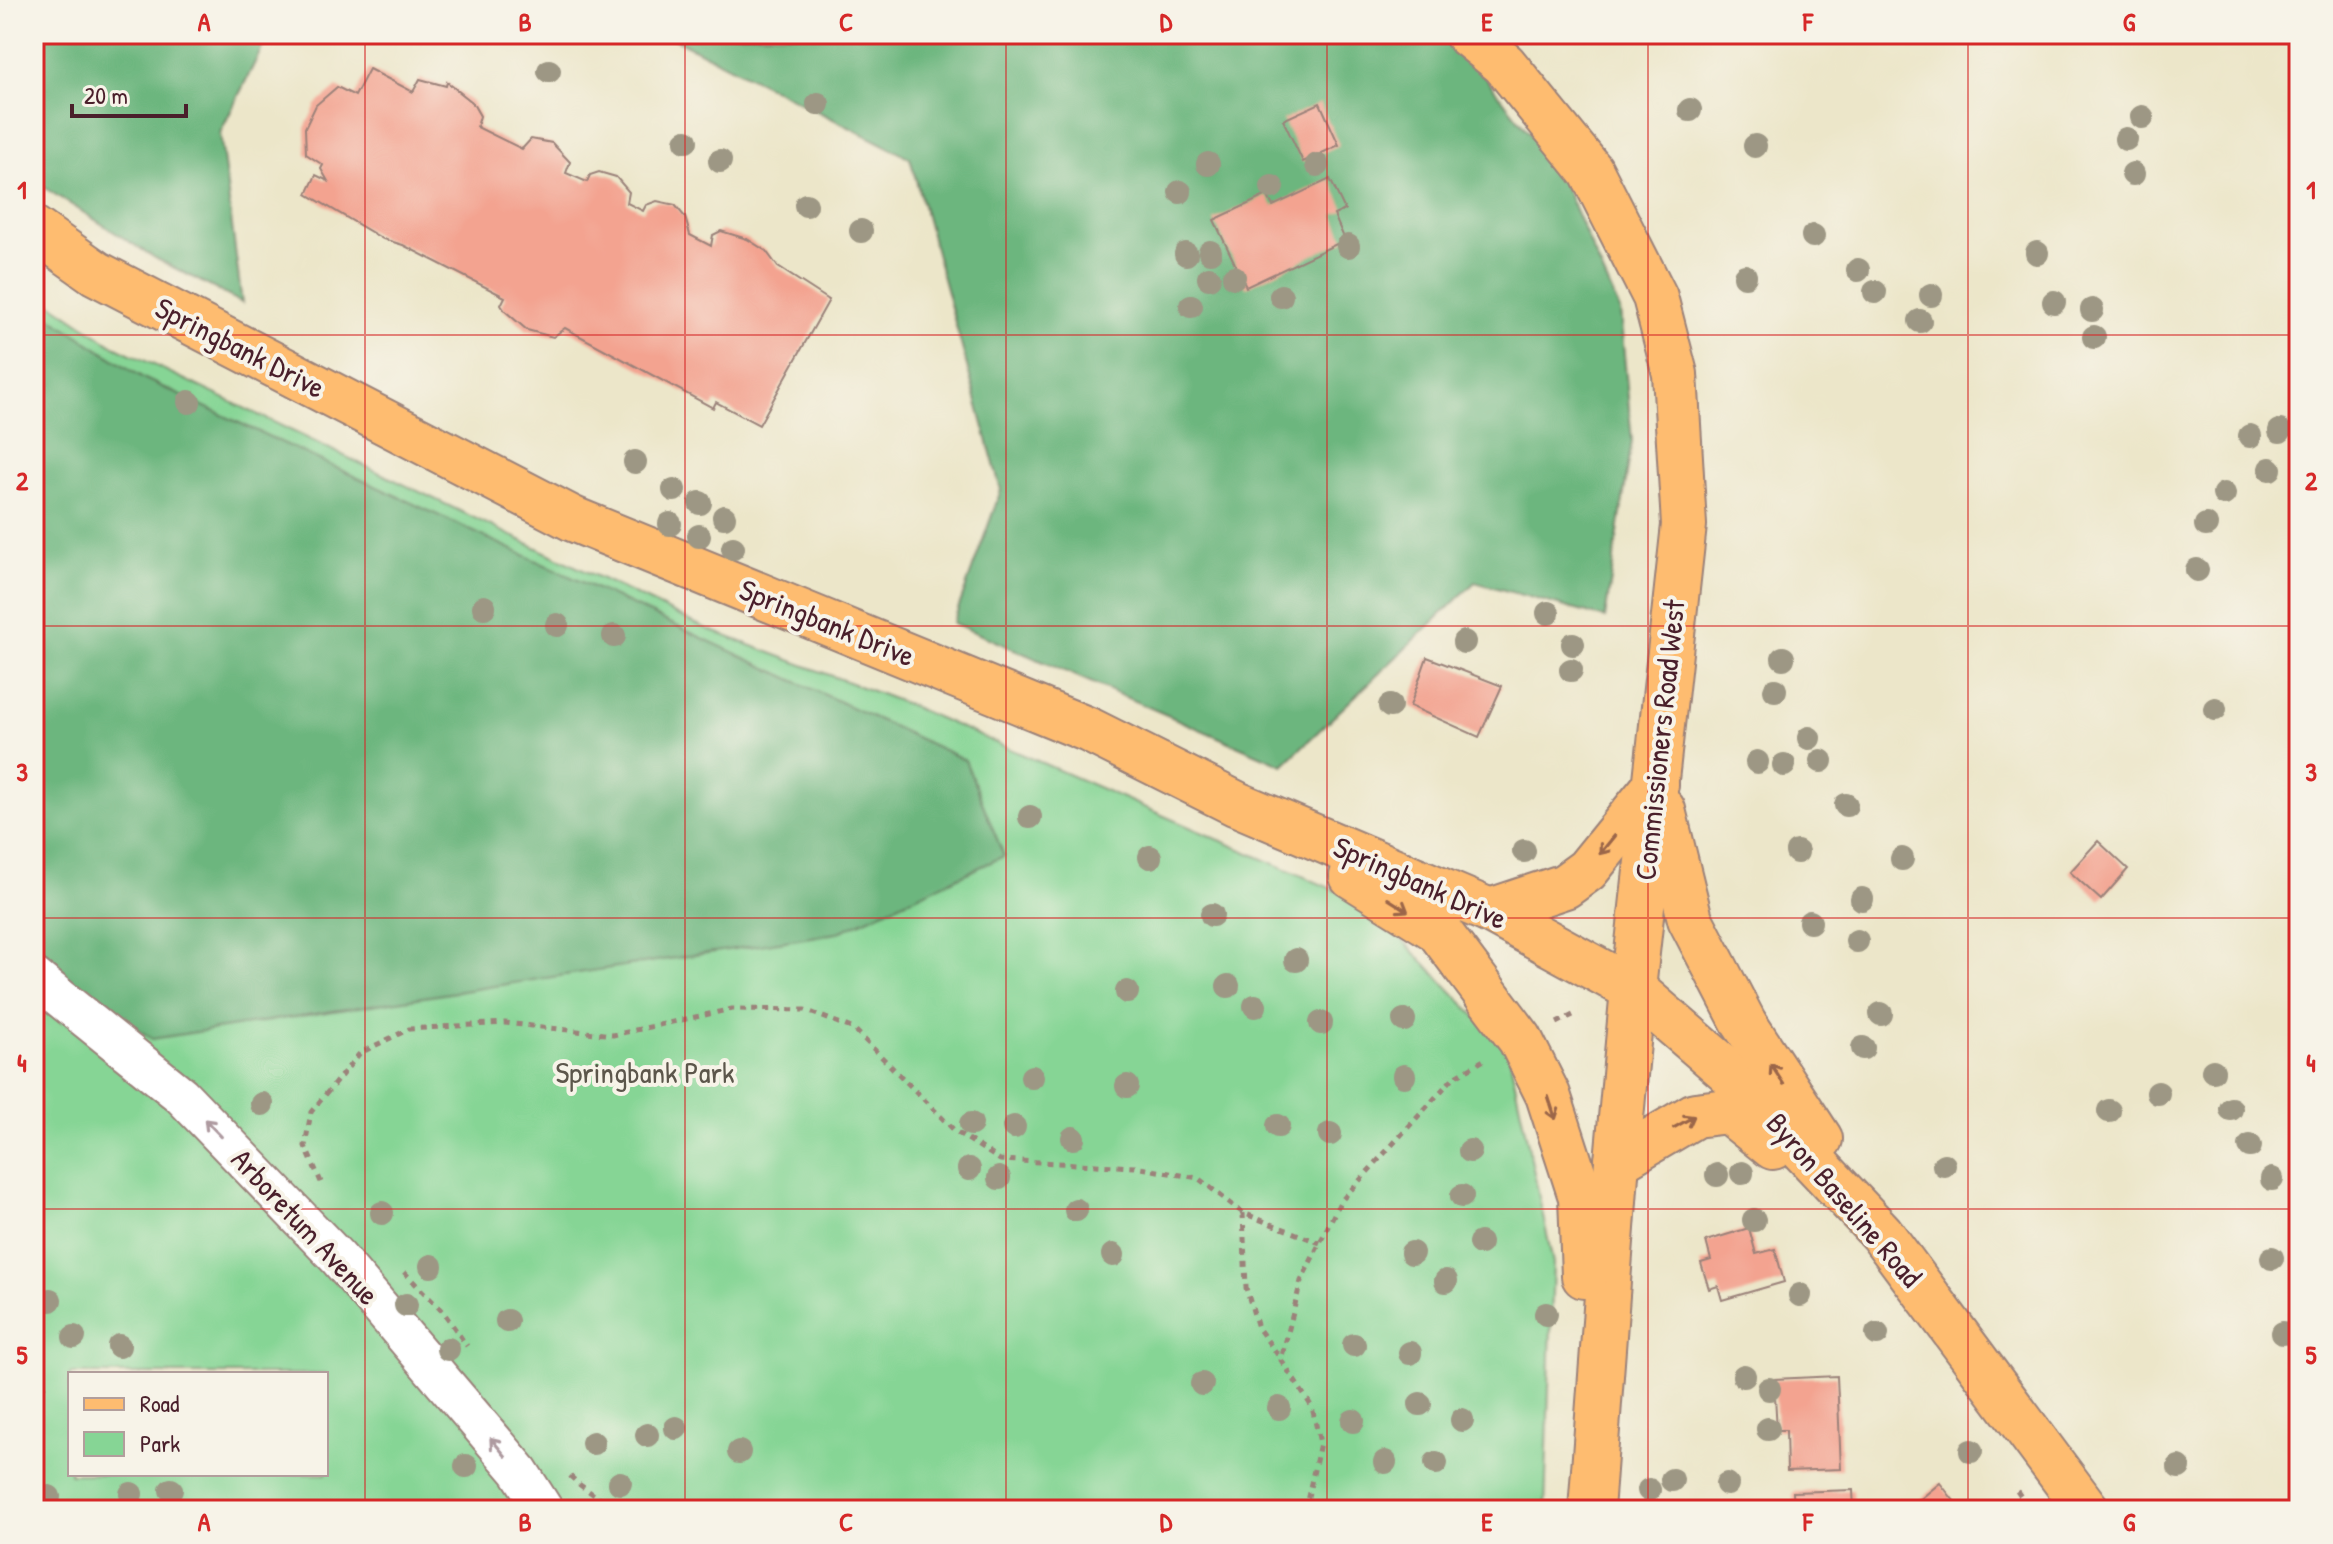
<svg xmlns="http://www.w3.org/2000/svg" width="2333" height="1544" viewBox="0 0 2333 1544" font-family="'Patrick Hand',sans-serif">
<rect width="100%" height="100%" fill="#f7f3e8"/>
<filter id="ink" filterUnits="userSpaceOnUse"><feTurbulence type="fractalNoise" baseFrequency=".0125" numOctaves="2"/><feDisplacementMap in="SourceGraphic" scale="16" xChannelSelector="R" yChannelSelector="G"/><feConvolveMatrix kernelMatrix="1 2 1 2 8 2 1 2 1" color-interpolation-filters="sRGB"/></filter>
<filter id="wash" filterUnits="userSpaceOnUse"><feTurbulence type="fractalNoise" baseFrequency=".006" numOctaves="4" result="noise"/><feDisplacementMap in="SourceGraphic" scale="32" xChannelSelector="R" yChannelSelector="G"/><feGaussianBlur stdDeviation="1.8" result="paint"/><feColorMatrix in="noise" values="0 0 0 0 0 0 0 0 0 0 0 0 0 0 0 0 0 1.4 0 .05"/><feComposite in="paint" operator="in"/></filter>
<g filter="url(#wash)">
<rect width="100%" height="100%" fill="#ece6c9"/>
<!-- green -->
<path fill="#86d595" stroke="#687a60" stroke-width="2" fill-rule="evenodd" d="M 34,292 L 114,346 L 707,629 L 904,703 L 1369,905 L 1508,1050 L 1553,1263 L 1545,1510 L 34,1510 ZM 70,1374 L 326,1374 L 326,1474 L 70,1474 Z"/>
<!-- forest -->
<g fill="#6cb67e" stroke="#5b6a54" stroke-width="2">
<path d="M 34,34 L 269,34 L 220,133 L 242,303 L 155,258 L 34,181 Z"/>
<path d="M 665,34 L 1444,34 L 1458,43 L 1556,167 L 1620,311 L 1632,441 L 1605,618 L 1475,582 L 1283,765 L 953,623 L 1001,490 L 910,158 Z"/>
<path d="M 34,307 L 145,379 L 965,760 L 1004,856 L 837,933 L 152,1039 L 34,955 Z"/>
</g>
<g id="blocks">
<!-- building -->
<g fill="#f3a390">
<path d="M 369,69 L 413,92 L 420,79 L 446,86 L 447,82 L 472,102 L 480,116 L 477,127 L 522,149 L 531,139 L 552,143 L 570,162 L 566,173 L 587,182 L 590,175 L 599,172 L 616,177 L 629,192 L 627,203 L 643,211 L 646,205 L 657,201 L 675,205 L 685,217 L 690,235 L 711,246 L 713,235 L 721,231 L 747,239 L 766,251 L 778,267 L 829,300 L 759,425 L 716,402 L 713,408 L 565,328 L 553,337 L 527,330 L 505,311 L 501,305 L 505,297 L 403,245 L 383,239 L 307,194 L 316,175 L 328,181 L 321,169 L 323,165 L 306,154 L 305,128 L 316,105 L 337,87 L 355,96 Z"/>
<path d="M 1320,103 L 1339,145 L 1303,162 L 1283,120 Z"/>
<path d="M 1330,179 L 1345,210 L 1334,215 L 1345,240 L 1246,287 L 1214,220 L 1267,195 L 1273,206 Z"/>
<path d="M 1427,657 L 1502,686 L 1479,737 L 1410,706 Z"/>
<path d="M 2098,841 L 2128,869 L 2101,900 L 2070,872 Z"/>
<path d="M 1749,1228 L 1756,1254 L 1775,1249 L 1784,1282 L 1722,1300 L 1718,1286 L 1709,1289 L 1701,1263 L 1711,1260 L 1706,1241 Z"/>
<path d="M 1837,1376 L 1841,1469 L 1787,1471 L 1786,1430 L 1777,1430 L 1774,1379 Z"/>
<path d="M 1940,1483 L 1961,1510 L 1913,1510 L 1911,1507 Z"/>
<path d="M 1853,1490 L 1854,1510 L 1794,1510 L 1793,1492 Z"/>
</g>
</g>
</g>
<g filter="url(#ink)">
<use href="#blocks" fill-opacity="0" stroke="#9b827a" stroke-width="2"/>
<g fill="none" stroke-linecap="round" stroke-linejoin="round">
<!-- minor casing -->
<g stroke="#9b827a" stroke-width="42">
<path id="minor" d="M 34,977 L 181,1095 L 338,1258 L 519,1471 L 544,1510"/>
</g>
<!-- major casing -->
<g stroke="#9b827a" stroke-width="48">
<g id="major">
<path d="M 1467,34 L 1504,64 L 1591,171 L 1655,297 L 1675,374 L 1684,525 L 1633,989 L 1617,1161 L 1591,1510"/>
<path d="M 34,229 L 96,273 L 573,519 L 1089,730 L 1237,804 L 1490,911 L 1633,989 L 1727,1070 L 1881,1233 L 2087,1510"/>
<path d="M 1663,810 L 1690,919 L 1744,1023 L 1820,1139"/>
<path d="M 1352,876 L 1438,930 L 1520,1039 L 1548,1095 L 1581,1197 L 1584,1276"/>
<path d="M 1490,911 L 1565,886 L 1587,870 L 1656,785"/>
<path d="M 1617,1161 L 1695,1115 L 1728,1111 L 1773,1147"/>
</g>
</g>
<!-- path -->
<g stroke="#9b827a" stroke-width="5" stroke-dasharray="6 6" stroke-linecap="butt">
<path d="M 1557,1023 L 1573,1015"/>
<path d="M 321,1182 L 305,1146 L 311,1112 L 360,1053 L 409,1029 L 505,1023 L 613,1035 L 732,1009 L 805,1010 L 854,1029 L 955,1131 L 1000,1160 L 1135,1167 L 1198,1178 L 1243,1213 L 1320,1243"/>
<path d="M 1243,1213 L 1246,1288 L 1258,1328 L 1281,1359"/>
<path d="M 404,1272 L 444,1313 L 467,1346"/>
<path d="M 34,1374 L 48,1392"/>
<path d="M 570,1476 L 580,1485 L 616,1510"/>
<path d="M 2017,1491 L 2030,1510"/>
<path d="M 1305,1510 L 1320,1443 L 1312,1407 L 1281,1360 L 1301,1281 L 1340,1202 L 1454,1077 L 1484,1060"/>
</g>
<!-- minor -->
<use href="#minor" stroke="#fff" stroke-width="38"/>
<!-- major -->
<use href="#major" stroke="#febc70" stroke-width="44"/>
</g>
<!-- trees -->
<g fill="#9d9784">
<circle cx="549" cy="71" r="12"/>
<circle cx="818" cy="104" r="12"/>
<circle cx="1690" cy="110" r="12"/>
<circle cx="2142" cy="117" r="12"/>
<circle cx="2126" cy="139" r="12"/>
<circle cx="686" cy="141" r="12"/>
<circle cx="1755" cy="146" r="12"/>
<circle cx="720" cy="161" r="12"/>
<circle cx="1208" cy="164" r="12"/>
<circle cx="1317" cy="165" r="12"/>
<circle cx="2133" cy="174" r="12"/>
<circle cx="1272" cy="187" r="12"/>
<circle cx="1180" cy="192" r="12"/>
<circle cx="806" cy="205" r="12"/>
<circle cx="861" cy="231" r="12"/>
<circle cx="1813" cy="236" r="12"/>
<circle cx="1348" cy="246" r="12"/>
<circle cx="1210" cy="252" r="12"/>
<circle cx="2037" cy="253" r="12"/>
<circle cx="1186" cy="254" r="12"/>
<circle cx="1858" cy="270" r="12"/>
<circle cx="1745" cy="276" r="12"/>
<circle cx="1234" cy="277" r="12"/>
<circle cx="1209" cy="278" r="12"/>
<circle cx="1875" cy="292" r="12"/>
<circle cx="1931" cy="295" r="12"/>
<circle cx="1281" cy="296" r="12"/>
<circle cx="2054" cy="302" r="12"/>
<circle cx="1191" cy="306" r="12"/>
<circle cx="2092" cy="310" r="12"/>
<circle cx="1920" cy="321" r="12"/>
<circle cx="2094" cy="337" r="12"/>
<circle cx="189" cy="402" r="12"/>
<circle cx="2280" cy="431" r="12"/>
<circle cx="2250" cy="436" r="12"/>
<circle cx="635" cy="462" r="12"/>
<circle cx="2270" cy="469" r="12"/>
<circle cx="674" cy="490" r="12"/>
<circle cx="2224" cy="494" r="12"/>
<circle cx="700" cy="503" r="12"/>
<circle cx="724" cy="517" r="12"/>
<circle cx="670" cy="524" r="12"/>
<circle cx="2206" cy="525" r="12"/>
<circle cx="699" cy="536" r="12"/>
<circle cx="733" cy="548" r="12"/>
<circle cx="2197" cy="570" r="12"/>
<circle cx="484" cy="607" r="12"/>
<circle cx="1548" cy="613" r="12"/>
<circle cx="557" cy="625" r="12"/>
<circle cx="614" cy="636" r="12"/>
<circle cx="1464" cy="642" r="12"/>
<circle cx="1573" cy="644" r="12"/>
<circle cx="1783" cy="658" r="12"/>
<circle cx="1571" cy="670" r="12"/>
<circle cx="1775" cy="690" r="12"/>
<circle cx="1390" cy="706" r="12"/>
<circle cx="2215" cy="709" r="12"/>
<circle cx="1809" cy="738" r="12"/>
<circle cx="1821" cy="761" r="12"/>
<circle cx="1757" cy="762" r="12"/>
<circle cx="1784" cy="765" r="12"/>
<circle cx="1846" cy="805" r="12"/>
<circle cx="1030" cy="817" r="12"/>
<circle cx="1524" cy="851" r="12"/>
<circle cx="1797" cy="852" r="12"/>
<circle cx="1150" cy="857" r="12"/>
<circle cx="1902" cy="859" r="12"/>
<circle cx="1862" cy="899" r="12"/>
<circle cx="1212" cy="915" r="12"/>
<circle cx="1810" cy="922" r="12"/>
<circle cx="1857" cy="941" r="12"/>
<circle cx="1296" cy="960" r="12"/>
<circle cx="1228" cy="986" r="12"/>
<circle cx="1127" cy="992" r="12"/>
<circle cx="1255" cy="1006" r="12"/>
<circle cx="1881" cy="1014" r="12"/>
<circle cx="1404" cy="1020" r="12"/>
<circle cx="1321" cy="1023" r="12"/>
<circle cx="1863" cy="1048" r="12"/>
<circle cx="2213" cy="1071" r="12"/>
<circle cx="1404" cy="1076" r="12"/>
<circle cx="1032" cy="1077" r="12"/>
<circle cx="1127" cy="1086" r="12"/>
<circle cx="2158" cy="1093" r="12"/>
<circle cx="262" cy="1104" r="12"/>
<circle cx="2231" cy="1109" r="12"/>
<circle cx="2109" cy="1111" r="12"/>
<circle cx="971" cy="1124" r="12"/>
<circle cx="1278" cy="1126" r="12"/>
<circle cx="1014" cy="1127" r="12"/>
<circle cx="1330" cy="1134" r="12"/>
<circle cx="1073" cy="1138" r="12"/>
<circle cx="2250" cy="1146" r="12"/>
<circle cx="1470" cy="1151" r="12"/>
<circle cx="1944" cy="1165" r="12"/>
<circle cx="969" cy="1169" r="12"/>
<circle cx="1742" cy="1173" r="12"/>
<circle cx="1717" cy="1175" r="12"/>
<circle cx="999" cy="1178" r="12"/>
<circle cx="2272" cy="1179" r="12"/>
<circle cx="1462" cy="1196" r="12"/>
<circle cx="1076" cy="1210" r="12"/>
<circle cx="382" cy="1213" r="12"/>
<circle cx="1754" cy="1220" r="12"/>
<circle cx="1480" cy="1243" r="12"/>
<circle cx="1412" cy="1253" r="12"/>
<circle cx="1113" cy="1255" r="12"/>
<circle cx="2272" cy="1258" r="12"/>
<circle cx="431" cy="1266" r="12"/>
<circle cx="1446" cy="1281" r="12"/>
<circle cx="1800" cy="1295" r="12"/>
<circle cx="50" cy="1300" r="12"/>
<circle cx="406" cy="1305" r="12"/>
<circle cx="1546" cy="1314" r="12"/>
<circle cx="507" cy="1321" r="12"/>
<circle cx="2283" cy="1333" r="12"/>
<circle cx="1877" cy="1334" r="12"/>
<circle cx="74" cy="1337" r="12"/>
<circle cx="1354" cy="1345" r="12"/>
<circle cx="119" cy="1346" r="12"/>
<circle cx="448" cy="1349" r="12"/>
<circle cx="1410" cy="1353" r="12"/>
<circle cx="1744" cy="1376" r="12"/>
<circle cx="1202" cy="1384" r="12"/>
<circle cx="1769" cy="1389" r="12"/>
<circle cx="1420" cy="1404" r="12"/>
<circle cx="1279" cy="1408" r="12"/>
<circle cx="1462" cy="1420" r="12"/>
<circle cx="1353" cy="1421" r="12"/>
<circle cx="676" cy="1428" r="12"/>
<circle cx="1768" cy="1429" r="12"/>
<circle cx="647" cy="1435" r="12"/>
<circle cx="593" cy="1443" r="12"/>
<circle cx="1971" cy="1451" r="12"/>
<circle cx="739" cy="1452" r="12"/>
<circle cx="1385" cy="1462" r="12"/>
<circle cx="1436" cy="1463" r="12"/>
<circle cx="466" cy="1466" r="12"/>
<circle cx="2179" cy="1467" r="12"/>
<circle cx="1672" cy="1480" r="12"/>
<circle cx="620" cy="1483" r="12"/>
<circle cx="1727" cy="1484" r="12"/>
<circle cx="171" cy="1490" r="12"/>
<circle cx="1649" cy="1490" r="12"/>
<circle cx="131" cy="1494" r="12"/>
<circle cx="49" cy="1497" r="12"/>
</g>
<!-- one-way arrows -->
<defs><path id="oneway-shaft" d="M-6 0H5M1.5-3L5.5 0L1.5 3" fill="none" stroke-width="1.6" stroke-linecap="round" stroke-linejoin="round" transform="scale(2)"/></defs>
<g stroke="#9b664a">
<use href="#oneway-shaft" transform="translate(1607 845) rotate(129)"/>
<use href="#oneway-shaft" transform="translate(1398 905) rotate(32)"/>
<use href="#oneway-shaft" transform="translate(1777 1074) rotate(-123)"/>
<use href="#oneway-shaft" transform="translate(1552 1108) rotate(72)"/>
<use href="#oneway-shaft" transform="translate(1684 1122) rotate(-29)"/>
</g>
<g stroke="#ae9aa0">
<use href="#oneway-shaft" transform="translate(213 1128) rotate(-134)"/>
<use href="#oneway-shaft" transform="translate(498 1447) rotate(-130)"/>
</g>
</g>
<!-- grid -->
<path fill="none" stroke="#d62828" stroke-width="2" stroke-opacity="0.55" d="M 365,34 L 365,1510M 685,34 L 685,1510M 1006,34 L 1006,1510M 1327,34 L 1327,1510M 1648,34 L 1648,1510M 1968,34 L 1968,1510M 34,335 L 2299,335M 34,626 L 2299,626M 34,918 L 2299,918M 34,1209 L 2299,1209"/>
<g text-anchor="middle" stroke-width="8" stroke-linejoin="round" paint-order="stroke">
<!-- street labels -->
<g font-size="30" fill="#4a1f2b" stroke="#f7f3e8">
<text transform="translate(240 348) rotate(27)" y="10">Springbank Drive</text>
<text transform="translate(827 623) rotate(22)" y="10">Springbank Drive</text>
<text transform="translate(1660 740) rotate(-84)" y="10">Commissioners Road West</text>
<text transform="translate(1420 883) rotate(24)" y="10">Springbank Drive</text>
<text transform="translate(1844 1200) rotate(49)" y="10">Byron Baseline Road</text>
<text transform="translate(305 1227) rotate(47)" y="10">Arboretum Avenue</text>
</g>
<!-- park labels -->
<g font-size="30" fill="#5c564b" stroke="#f7f3e8">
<text x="645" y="1083">Springbank Park</text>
</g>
</g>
<!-- margin -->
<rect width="2333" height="1544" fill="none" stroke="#f7f3e8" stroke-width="88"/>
<!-- legend -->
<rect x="68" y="1372" width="260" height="104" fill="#f7f3e8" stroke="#b29e9c" stroke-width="2"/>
<rect x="84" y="1398" width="40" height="12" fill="#febc70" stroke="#b29e9c" stroke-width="2"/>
<text x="140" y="1412" font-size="24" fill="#4a1f2b">Road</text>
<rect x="84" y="1432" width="40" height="24" fill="#86d595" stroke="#b29e9c" stroke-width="2"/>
<text x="140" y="1452" font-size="24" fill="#4a1f2b">Park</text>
<!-- scale -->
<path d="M72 104v12h114v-12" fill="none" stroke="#4a1f2b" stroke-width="4"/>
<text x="84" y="104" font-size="24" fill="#4a1f2b" stroke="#f7f3e8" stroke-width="6" paint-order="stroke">20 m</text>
<rect x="44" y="44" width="2245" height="1456" fill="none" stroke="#d62828" stroke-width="3"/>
<g font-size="26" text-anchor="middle" font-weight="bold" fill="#d62828">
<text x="204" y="31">A</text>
<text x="525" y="31">B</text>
<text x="846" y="31">C</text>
<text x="1166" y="31">D</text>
<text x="1487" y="31">E</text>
<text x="1808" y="31">F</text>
<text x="2129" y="31">G</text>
<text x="22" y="199">1</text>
<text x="2311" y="199">1</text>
<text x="22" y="490">2</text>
<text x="2311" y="490">2</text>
<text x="22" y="781">3</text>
<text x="2311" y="781">3</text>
<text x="22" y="1072">4</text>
<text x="2311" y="1072">4</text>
<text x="22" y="1364">5</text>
<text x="2311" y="1364">5</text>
<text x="204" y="1531">A</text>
<text x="525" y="1531">B</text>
<text x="846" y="1531">C</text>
<text x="1166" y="1531">D</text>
<text x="1487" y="1531">E</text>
<text x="1808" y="1531">F</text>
<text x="2129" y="1531">G</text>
</g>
</svg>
